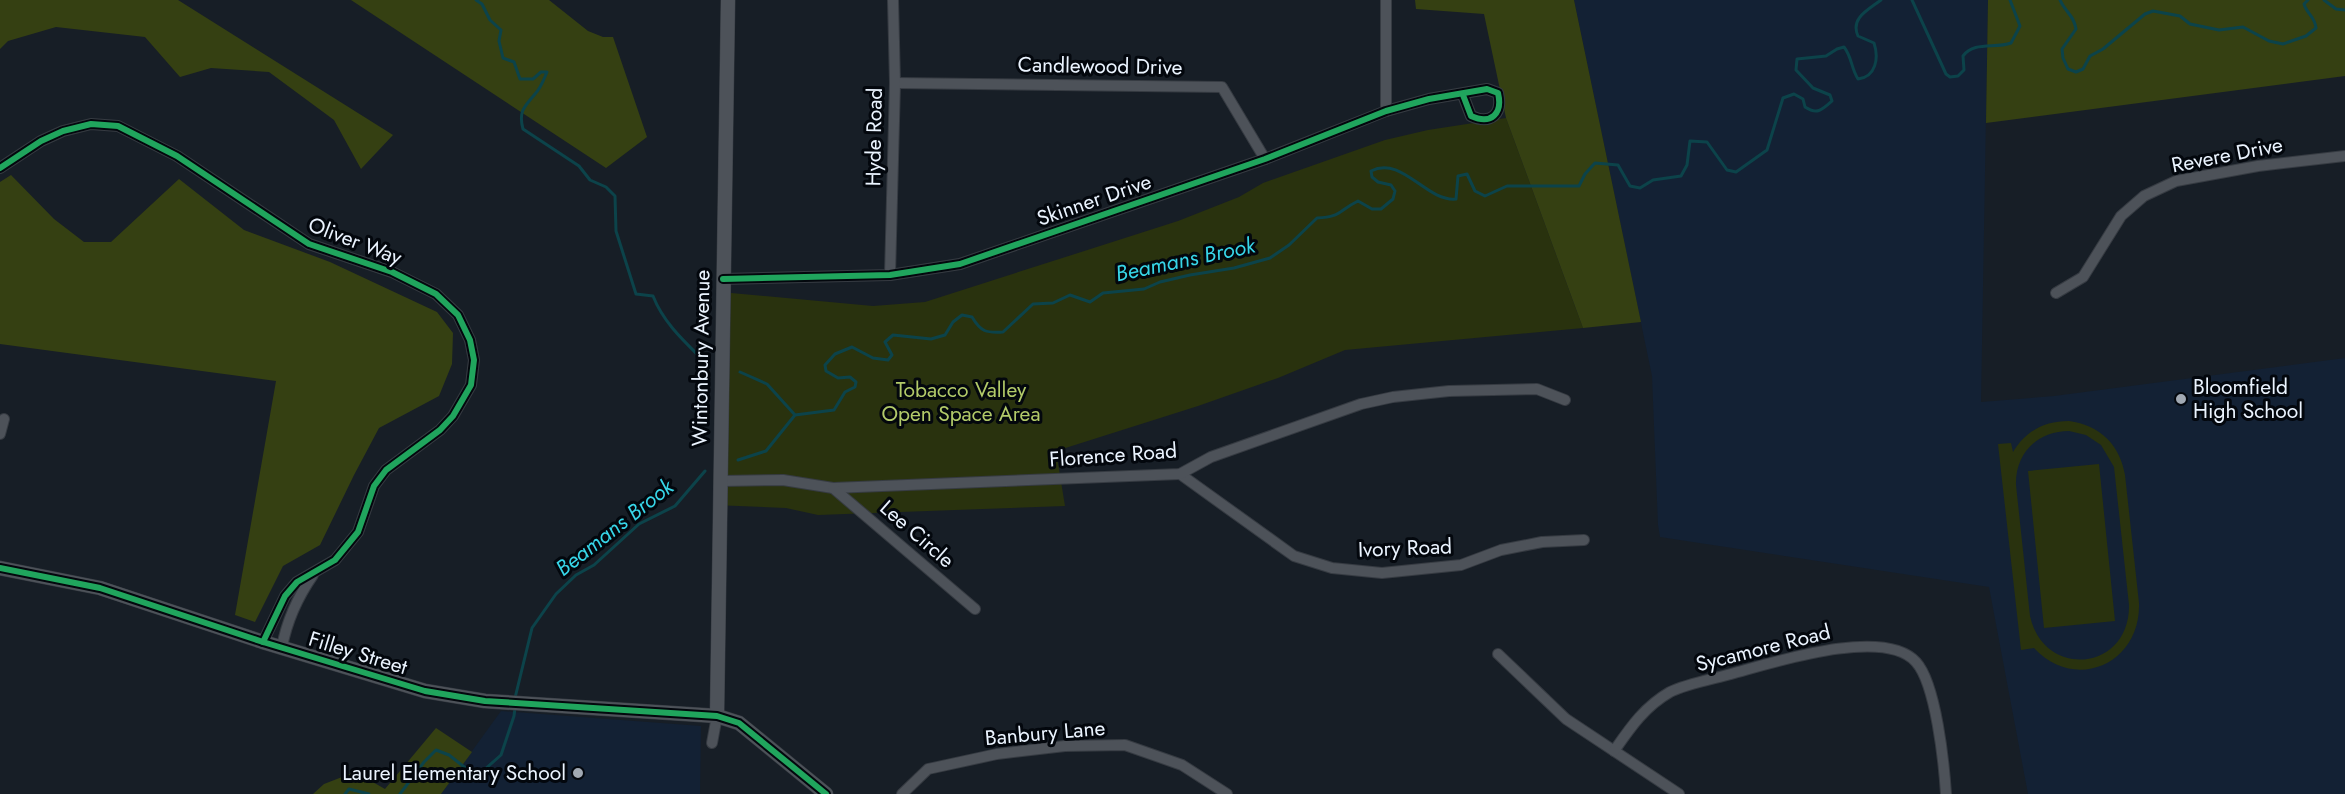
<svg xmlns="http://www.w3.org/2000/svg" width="2345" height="794" viewBox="0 0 2345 794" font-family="Jost,sans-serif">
<rect width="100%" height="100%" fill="#171e26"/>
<!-- built -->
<g fill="#132134">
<path d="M 1574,0 L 1988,0 L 1981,402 L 2054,396 L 2345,358 L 2345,794 L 2028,794 L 1989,587 L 1660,537 L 1658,525 L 1652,376 Z"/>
<path d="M 501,711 L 701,726 L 700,794 L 441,794 Z"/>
</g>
<!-- green -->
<g fill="#29320e" fill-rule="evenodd">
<path d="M 1506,118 L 1583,328 L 1345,350 L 1278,378 L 1198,406 L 1056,451 L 1065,506 L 818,515 L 786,508 L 713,505 L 720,292 L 873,306 L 925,302 L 1178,221 L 1239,197 L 1263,183 L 1385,140 L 1428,130 Z"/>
<path d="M 2069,421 C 2100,425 2120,445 2125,475 L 2139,603 C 2141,663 2076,693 2034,648 L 2021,650 L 1998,444 L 2011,443 L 2013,452 C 2026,431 2044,421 2069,421 ZM 2069,431 L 2086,435 L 2101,445 L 2114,467 L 2129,605 C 2130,671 2044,680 2030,616 L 2016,485 C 2015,453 2038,431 2069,431 Z"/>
<path d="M 2099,464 L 2115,621 L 2044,628 L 2028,471 Z"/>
</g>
<!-- forest -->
<g fill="#354012">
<path d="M 0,0 L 178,0 L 393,135 L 361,169 L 334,120 L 269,72 L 211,68 L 180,77 L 145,37 L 56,27 L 8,41 L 0,49 Z"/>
<path d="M 351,0 L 549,0 L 588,31 L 603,37 L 613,37 L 647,137 L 606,168 Z"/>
<path d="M 1415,0 L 1574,0 L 1641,322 L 1583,328 L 1506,118 L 1484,14 L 1416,9 Z"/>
<path d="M 1988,0 L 2345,0 L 2345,76 L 1986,123 Z"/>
<path d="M 11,175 L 54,219 L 84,242 L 111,242 L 179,179 L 244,230 L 330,262 L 437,312 L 453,333 L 452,364 L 439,396 L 379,428 L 354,475 L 320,545 L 283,566 L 255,622 L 235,615 L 276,381 L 0,344 L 0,182 Z"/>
<path d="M 436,728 L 472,752 L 441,794 L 313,794 L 324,784 L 355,772 L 385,789 Z"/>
</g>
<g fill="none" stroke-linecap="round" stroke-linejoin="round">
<!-- stream -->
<g stroke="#0c434a" stroke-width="3">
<path d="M 476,0 L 482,4 L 490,20 L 501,30 L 499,41 L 503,58 L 514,62 L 520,79 L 533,79 L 541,72 L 547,72 C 544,79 541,88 535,94 C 525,106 518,111 523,129 L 579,166 L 590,180 L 606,187 L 615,196 L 616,231 L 636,294 L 653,296 C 664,324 686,343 707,364"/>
<path d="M 1912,0 L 1946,74 L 1950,77 L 1958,76 L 1964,70 L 1963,56 C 1974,41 1995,49 2011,43 L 2020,26 L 2010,0"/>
<path d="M 2060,0 C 2065,12 2074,15 2076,29 L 2062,49 L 2063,58 L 2068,69 L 2076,72 L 2083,69 L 2090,56 L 2103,49 L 2145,14 L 2153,11 L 2180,16 L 2190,24 L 2219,30 L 2243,27 L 2269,41 L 2283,44 L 2306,36 L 2316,28 C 2315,17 2307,14 2304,4 L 2308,0"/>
<path d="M 2324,0 L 2336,9 L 2345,10"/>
<path d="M 740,372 L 767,384 L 795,415"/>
<path d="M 738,460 L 766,451 L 795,415 L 834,410 L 845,392 L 855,387 L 856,382 L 850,377 L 838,378 L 826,371 L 825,365 L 835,354 L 852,347 L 873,358 L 888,360 L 892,355 L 885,342 L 893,335 L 931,339 L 945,335 L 953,322 L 962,315 L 972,317 C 981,332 986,333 1003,332 L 1033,304 L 1053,303 L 1070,295 L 1090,302 L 1103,293 L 1144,289 L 1160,282 L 1190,275 L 1234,268 L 1270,258 L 1289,245 L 1317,218 C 1341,217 1338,211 1358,201 L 1372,209 L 1381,209 L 1393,199 L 1395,191 L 1391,185 L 1378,182 L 1372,177 L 1371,171 C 1402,155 1426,202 1456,199 L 1458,176 L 1467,174 L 1475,191 L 1485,196 L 1507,186 L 1579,186 L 1585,174 L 1595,163 L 1618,165 L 1630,186 L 1640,188 L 1653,180 L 1681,176 L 1687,165 L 1690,141 L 1707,142 L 1727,170 L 1736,172 L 1767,150 L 1783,98 L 1794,94 L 1803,99 L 1805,107 C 1817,115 1822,110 1832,101 L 1830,95 L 1813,88 L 1796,70 L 1797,59 L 1826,56 L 1837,49 L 1844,47 C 1852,57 1851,68 1858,79 C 1876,77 1879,58 1874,43 L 1858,36 C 1850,18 1868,10 1881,0"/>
<path d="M 515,698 L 532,628 L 556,594 L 576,575 L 594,565 L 639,524 L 675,506 L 705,471"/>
<path d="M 345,794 L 349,789 L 369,794"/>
<path d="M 400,794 L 424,762 L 436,750 L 449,755 L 468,770 L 484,770 L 501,755 L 514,716 L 515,708"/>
</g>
<!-- minor casing -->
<g stroke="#363b42" stroke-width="12">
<g id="minor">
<path d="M 1386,0 L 1386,111"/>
<path d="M 895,83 L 1222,87 L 1265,159"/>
<path d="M 0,168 L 41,141 L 63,131 L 91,124 L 118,126 L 177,156 L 309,244 L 392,272 L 436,294 L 458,315 L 470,340 L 474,360 L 471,385 L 453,416 L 440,430 L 386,470 L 374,486 L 358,532 L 335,560 L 297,582 L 285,596 L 263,642"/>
<path d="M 890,275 L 895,83 L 893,0"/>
<path d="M 723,279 L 890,275 L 960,264 L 1265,159 L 1386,111 L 1429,99 L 1487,89 L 1498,93 C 1503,114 1491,125 1471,116 L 1463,95"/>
<path d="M 2056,293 L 2083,277 L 2121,216 L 2144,196 L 2176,181 L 2258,166 L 2345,156"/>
<path d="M 0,434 L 4,419"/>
<path d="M 1180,474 L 1294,556 L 1332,568 L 1382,573 L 1461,565 L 1501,550 L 1542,542 L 1584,540"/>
<path d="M 721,481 L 783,480 L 833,488 L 1180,474 L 1211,457 L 1361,404 L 1393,397 L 1449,391 L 1537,389 L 1565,400"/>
<path d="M 833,488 L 975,609"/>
<path d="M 282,647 C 287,620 297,598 313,575"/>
<path d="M 1498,654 L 1566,719 L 1679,794"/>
<path d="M 712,743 L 717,716"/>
<path d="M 1614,751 C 1630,728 1644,707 1670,692 C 1686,684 1713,679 1731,674 C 1772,663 1884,626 1916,662 C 1936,684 1944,763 1946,794"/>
<path d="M 902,794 L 928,769 L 997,754 L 1065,746 L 1125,745 L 1182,765 L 1227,794"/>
</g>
</g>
<!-- tertiary casing -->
<g stroke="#363b42" stroke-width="15">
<g id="tertiary">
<path d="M 0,568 L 100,588 L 263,642 L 425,691 L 485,701 L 717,716 L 739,723 L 826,794"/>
<path d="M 717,716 L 728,0"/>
</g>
</g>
<!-- minor -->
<use href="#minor" stroke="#4d5259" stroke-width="10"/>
<!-- tertiary -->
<use href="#tertiary" stroke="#4d5259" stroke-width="14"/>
<!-- cycleway casing -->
<g stroke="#03070d" stroke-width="10">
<g id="cycleway">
<path d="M 0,168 L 41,141 L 63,131 L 91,124 L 118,126 L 177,156 L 309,244 L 392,272 L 436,294 L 458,315 L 470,340 L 474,360 L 471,385 L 453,416 L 440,430 L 386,470 L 374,486 L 358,532 L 335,560 L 297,582 L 285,596 L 263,642"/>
<path d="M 723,279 L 890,275 L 960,264 L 1265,159 L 1386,111 L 1429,99 L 1487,89 L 1498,93 C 1503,114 1491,125 1471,116 L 1463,95"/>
<path d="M 0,568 L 100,588 L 263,642 L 425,691 L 485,701 L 717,716 L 739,723 L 826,794"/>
</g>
</g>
<!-- cycleway -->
<use href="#cycleway" stroke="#20a55d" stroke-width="6"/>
</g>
<!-- markers -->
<g fill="#a1a9b3" stroke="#03070d" stroke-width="2">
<circle cx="2181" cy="399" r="6"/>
<circle cx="578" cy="773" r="6"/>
</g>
<g text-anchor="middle" stroke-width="6" stroke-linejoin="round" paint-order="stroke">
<!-- street labels -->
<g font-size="21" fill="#ebf4ff" stroke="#03070d">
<text transform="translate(1100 66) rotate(1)" y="7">Candlewood Drive</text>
<text transform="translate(874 137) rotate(-89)" y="7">Hyde Road</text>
<text transform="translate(2227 155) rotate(-11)" y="7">Revere Drive</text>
<text transform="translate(1094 200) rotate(-19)" y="7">Skinner Drive</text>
<text transform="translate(355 241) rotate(21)" y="7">Oliver Way</text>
<text transform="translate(701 358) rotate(-89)" y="7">Wintonbury Avenue</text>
<text transform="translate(1113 455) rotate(-4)" y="7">Florence Road</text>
<text transform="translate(917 534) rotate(41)" y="7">Lee Circle</text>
<text transform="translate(1405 548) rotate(-2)" y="7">Ivory Road</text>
<text transform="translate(1763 648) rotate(-14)" y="7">Sycamore Road</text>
<text transform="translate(358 653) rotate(17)" y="7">Filley Street</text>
<text transform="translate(1045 733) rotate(-5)" y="7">Banbury Lane</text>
</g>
<!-- poi labels -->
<g font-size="21" fill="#ebf4ff" stroke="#03070d" text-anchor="start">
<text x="2193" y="394">Bloomfield<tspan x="2193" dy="24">High School</tspan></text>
<text x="566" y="780" text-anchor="end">Laurel Elementary School</text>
</g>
<!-- park labels -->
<g font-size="21" fill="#b2ca69" stroke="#03070d">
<text x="961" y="397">Tobacco Valley<tspan x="961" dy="24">Open Space Area</tspan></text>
</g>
<!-- water labels -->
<g font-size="22" font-style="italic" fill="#37d6e8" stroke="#03070d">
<text transform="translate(1185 259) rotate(-12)" y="8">Beamans Brook</text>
<text transform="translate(614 527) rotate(-38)" y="8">Beamans Brook</text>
</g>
</g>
</svg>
